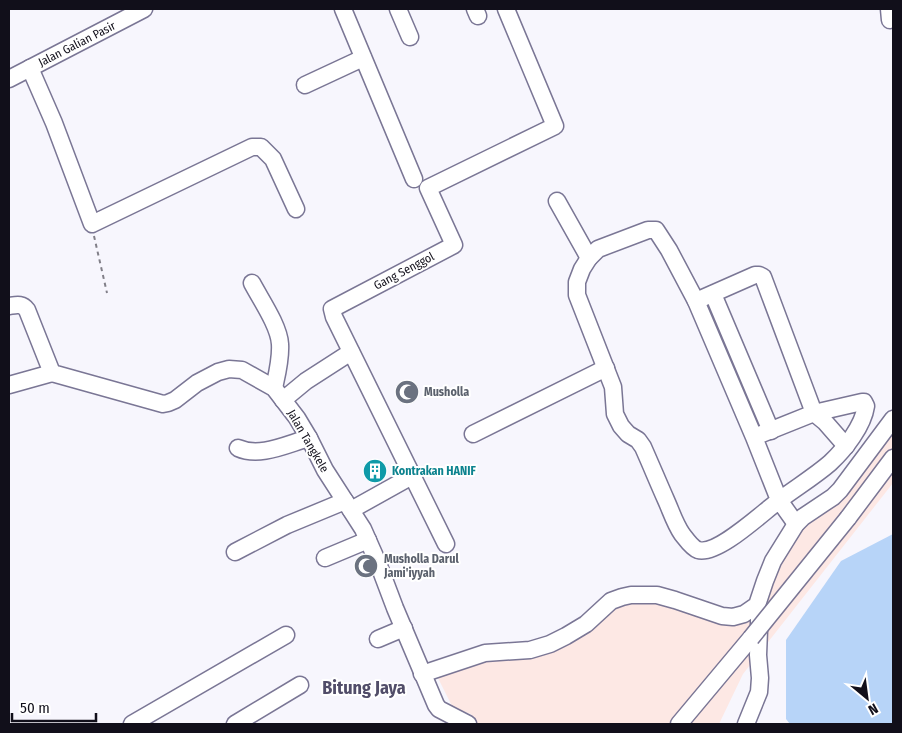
<svg xmlns="http://www.w3.org/2000/svg" width="902" height="733" viewBox="0 0 902 733" font-family="'Fira Sans Condensed',sans-serif">
<rect width="100%" height="100%" fill="#f7f6fd"/>
<!-- industrial -->
<path fill="#fde8e4" d="M 893,428 L 893,483 L 743,674 L 719,724 L 476,724 L 471,714 L 453,708 L 438,678 L 461,667 L 502,656 L 535,656 L 610,605 L 651,602 L 677,606 L 696,616 L 723,623 L 744,623 L 767,596 L 776,569 L 801,528 Z"/>
<!-- water -->
<path fill="#b7d4f8" d="M 893,534 L 893,724 L 790,724 L 786,719 L 786,640 L 841,561 Z"/>
<g fill="none" stroke-linecap="round" stroke-linejoin="round">
<!-- minor casing -->
<g stroke="#7a7695" stroke-width="19">
<g id="minor">
<path d="M 343,9 L 414,179"/>
<path d="M 398,9 L 410,37"/>
<path d="M 475,9 L 478,16"/>
<path d="M 889,9 L 890,20"/>
<path d="M 30,68 L 54,123 L 92,224 L 252,147 L 261,147 L 273,159 L 296,209"/>
<path d="M 9,79 L 144,9"/>
<path d="M 305,85 L 363,58"/>
<path d="M 557,201 L 589,258"/>
<path d="M 252,283 C 261,300 279,326 280,344 C 281,359 277,374 274,388"/>
<path d="M 713,294 L 771,431"/>
<path d="M 696,301 L 755,275 L 759,275 L 763,277 L 814,413 L 825,422 L 846,446"/>
<path d="M 9,306 C 16,305 22,303 27,310 L 52,373 L 163,404 L 168,403 L 175,400 L 197,383 L 218,372 L 229,369 L 242,370 L 274,388 L 297,418 L 309,438 L 325,470 L 363,529 L 378,563 L 395,608 L 436,705 L 439,709 L 468,724"/>
<path d="M 9,385 L 52,373"/>
<path d="M 283,400 L 306,381 L 351,352"/>
<path d="M 473,434 L 606,368"/>
<path d="M 754,437 L 814,413 L 862,402 L 864,402 L 866,406 C 863,426 845,449 830,463 C 815,476 797,487 781,499 C 765,510 718,556 698,550 C 692,548 686,539 682,534 C 675,524 671,511 666,500 C 658,482 651,465 643,447 L 638,440 L 628,434 L 621,426 L 615,414 L 613,387 L 577,295 L 577,282 L 582,269 L 589,258 L 598,249 L 648,230 L 656,230 L 669,250 L 696,301 L 754,437 L 779,500 L 796,524"/>
<path d="M 238,448 C 260,458 287,444 309,438"/>
<path d="M 351,510 L 412,476"/>
<path d="M 848,518 L 893,458"/>
<path d="M 446,544 L 334,317 L 332,309 L 454,245 L 428,188 L 555,126 L 506,9"/>
<path d="M 235,552 L 287,525 L 345,501"/>
<path d="M 325,558 L 368,540"/>
<path d="M 378,639 L 404,628"/>
<path d="M 422,674 L 485,653 L 530,650 L 550,644 L 566,636 L 586,624 L 611,601 L 622,597 L 631,595 L 657,595 L 675,600 L 722,616 L 733,617 L 744,614 L 757,605 L 765,581 L 773,561 L 796,524 L 803,517 L 833,497 L 840,490 L 893,419"/>
<path d="M 132,724 L 286,635"/>
<path d="M 235,724 L 300,685"/>
<path d="M 679,724 L 751,638"/>
<path d="M 746,724 L 759,692 L 760,678 L 758,655 L 759,630 L 759,619"/>
</g>
</g>
<!-- path -->
<path stroke="#817f88" stroke-width="2" stroke-dasharray="4 4" stroke-linecap="butt" d="M 94,236 L 107,293"/>
<!-- minor -->
<use href="#minor" stroke="#fff" stroke-width="16"/>
<!-- minor-bridge casing -->
<g stroke="#7a7695" stroke-width="19" stroke-linecap="butt">
<path id="minor-bridge" d="M 751,638 L 848,518"/>
</g>
<!-- minor-bridge -->
<use href="#minor-bridge" stroke="#fff" stroke-width="16"/>
</g>
<!-- icons -->
<defs>
<g id="mosque-disc" transform="scale(1.25)"><circle r="9.5" fill="#6b7280" stroke="#fff"/><path d="M3.5-4.9A6 6 0 1 0 3.5 4.9A5 5 0 1 1 3.5-4.9Z" fill="#fff"/></g>
<g id="building-disc" transform="scale(1.25)"><circle r="9.5" fill="#0f9aa8" stroke="#fff"/><path d="M-4-6H4V6H1V3H-1V6H-4ZM-2.5-4.3h1.7v1.8h-1.7ZM.8-4.3h1.7v1.8H.8ZM-2.5-1h1.7V.8h-1.7ZM.8-1h1.7V.8H.8Z" fill="#fff"/></g>
</defs>
<g fill-rule="evenodd">
<use href="#mosque-disc" x="407" y="392"/>
<use href="#building-disc" x="375" y="471"/>
<use href="#mosque-disc" x="366" y="566"/>
</g>
<g text-anchor="middle" stroke-width="4" stroke-linejoin="round" paint-order="stroke">
<!-- street labels -->
<g font-size="12" fill="#110f1a" stroke="#fff">
<text transform="translate(77 44) rotate(-27)" y="4">Jalan Galian Pasir</text>
<text transform="translate(404 271) rotate(-28)" y="4">Gang Senggol</text>
<text transform="translate(308 441) rotate(60)" y="4">Jalan Tangkele</text>
</g>
<!-- worship labels -->
<g font-size="12" font-weight="bold" fill="#5b616d" stroke="#fff" text-anchor="start">
<text x="424" y="396">Musholla</text>
<text x="384" y="563">Musholla Darul<tspan x="384" dy="14">Jami'iyyah</tspan></text>
</g>
<!-- culture labels -->
<g font-size="12" font-weight="bold" fill="#0d838f" stroke="#fff" text-anchor="start">
<text x="392" y="475">Kontrakan HANIF</text>
</g>
<!-- district labels -->
<g font-size="18" font-weight="bold" fill="#514d69" stroke="#fff">
<text x="364" y="694">Bitung Jaya</text>
</g>
</g>
<!-- border -->
<rect width="902" height="733" fill="none" stroke="#110f1a" stroke-width="20"/>
<!-- north arrow -->
<g transform="translate(867 698) rotate(151)" stroke="#ffffff" stroke-width="4" paint-order="stroke">
<path d="M0-4L9 19L0 12L-9 19Z" fill="#110f1a"/>
<text y="-8" font-size="14" font-weight="bold" text-anchor="middle" fill="#110f1a">N</text>
</g>
<!-- scale -->
<path d="M12 713v8h84v-8" fill="none" stroke="#110f1a" stroke-width="2.5"/>
<text x="20" y="713" font-size="15" fill="#110f1a" stroke="#ffffff" stroke-width="4" paint-order="stroke">50 m</text>
</svg>
